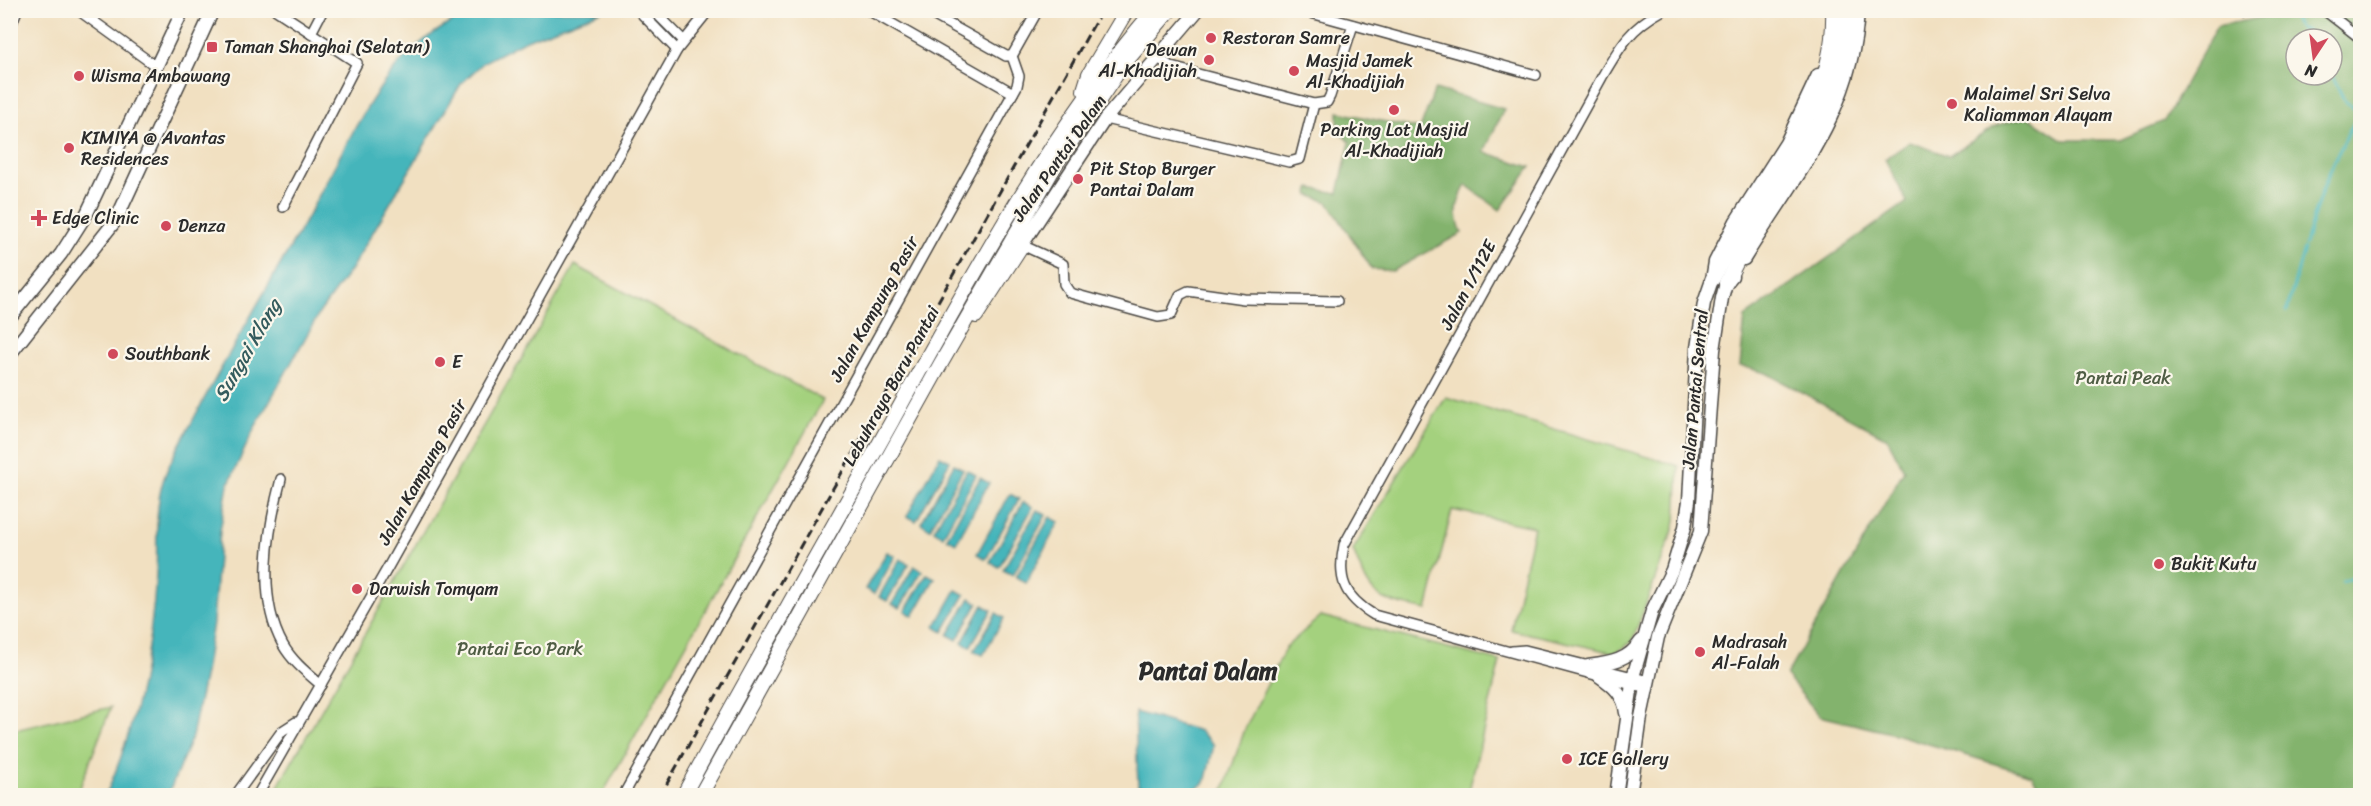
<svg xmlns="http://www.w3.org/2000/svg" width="2371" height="806" viewBox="0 0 2371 806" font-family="Sriracha,sans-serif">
<rect width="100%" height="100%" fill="#fbf7ec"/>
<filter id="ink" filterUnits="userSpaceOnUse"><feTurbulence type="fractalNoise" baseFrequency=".0167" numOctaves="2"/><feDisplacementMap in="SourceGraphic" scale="12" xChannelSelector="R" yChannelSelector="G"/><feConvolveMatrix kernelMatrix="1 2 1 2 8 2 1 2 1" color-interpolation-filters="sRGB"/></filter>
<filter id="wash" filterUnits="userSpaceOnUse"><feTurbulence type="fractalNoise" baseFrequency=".008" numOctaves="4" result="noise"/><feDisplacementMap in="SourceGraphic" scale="24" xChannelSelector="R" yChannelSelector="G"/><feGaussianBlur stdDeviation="1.35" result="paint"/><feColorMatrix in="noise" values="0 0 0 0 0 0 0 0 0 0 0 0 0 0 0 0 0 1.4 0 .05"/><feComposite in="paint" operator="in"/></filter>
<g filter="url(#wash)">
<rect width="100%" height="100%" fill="#f1e0c1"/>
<!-- green -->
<g fill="#a4d17e" stroke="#687e54" stroke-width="1.5">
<path d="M 575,265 L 823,400 L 602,795 L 273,795 Z"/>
<path d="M 1446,397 L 1679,466 L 1676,522 L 1632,642 L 1615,653 L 1511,630 L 1534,527 L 1452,510 L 1427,610 C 1376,599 1372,601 1353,550 Z"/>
<path d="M 1321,616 L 1500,661 L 1468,795 L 1222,795 L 1245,729 L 1286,647 Z"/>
<path d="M 111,707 L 77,795 L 11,795 L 11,731 Z"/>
</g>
<!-- forest -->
<g fill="#83b36d" stroke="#576f4c" stroke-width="1.5" fill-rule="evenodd">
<path d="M 2273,11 L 2360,11 L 2360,795 L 2043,795 L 2032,775 L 1895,734 L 1820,716 L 1786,676 L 1904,470 L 1887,438 L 1766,373 L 1740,366 L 1745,317 L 1907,202 L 1885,159 L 1910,142 L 1949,156 L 1997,125 L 2028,117 L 2063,140 L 2120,140 L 2164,121 L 2217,26 L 2269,16 ZM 2296,39 L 2332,39 L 2332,75 L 2296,75 Z"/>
<path d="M 1435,89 L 1504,109 L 1484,152 L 1531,167 L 1500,210 L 1466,185 C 1456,203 1454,214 1462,233 L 1393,271 L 1372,269 L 1328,202 L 1309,195 L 1310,188 L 1338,193 L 1350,142 L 1338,132 L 1338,112 L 1420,129 Z"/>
</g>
<!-- water -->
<g fill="#45b5bb" stroke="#387073" stroke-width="1.5">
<path d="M 473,11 L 602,11 L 524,41 L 484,62 L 461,84 L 351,269 L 320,312 L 254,429 L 228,485 L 220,531 L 213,623 L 205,673 L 192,737 L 168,795 L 106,795 C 136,726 151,651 156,575 C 158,544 154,511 163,481 C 170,458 185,436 195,416 C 228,354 263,294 298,234 C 328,182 355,119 391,73 C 413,44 442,26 473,11 Z"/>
<path d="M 940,456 L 950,461 L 916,521 L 907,516 Z"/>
<path d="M 954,464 L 963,469 L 930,529 L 921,523 Z"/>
<path d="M 967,470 L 976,475 L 943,536 L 934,530 Z"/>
<path d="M 980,478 L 989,483 L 956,543 L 947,538 Z"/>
<path d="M 1010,494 L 1019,499 L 986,559 L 977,554 Z"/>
<path d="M 1023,502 L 1033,507 L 999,567 L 990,562 Z"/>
<path d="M 1037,510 L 1046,515 L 1013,575 L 1003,570 Z"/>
<path d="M 1050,517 L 1059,522 L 1026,583 L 1016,577 Z"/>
<path d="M 887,552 L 895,556 L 874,594 L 865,589 Z"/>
<path d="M 900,559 L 909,564 L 887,601 L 879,597 Z"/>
<path d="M 914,566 L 922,571 L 900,608 L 892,604 Z"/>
<path d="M 927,574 L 935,578 L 913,616 L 905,611 Z"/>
<path d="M 956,590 L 965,595 L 943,632 L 935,627 Z"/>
<path d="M 970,598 L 978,603 L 957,640 L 948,635 Z"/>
<path d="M 983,605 L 992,610 L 970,647 L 962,643 Z"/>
<path d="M 996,613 L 1004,618 L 983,655 L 974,651 Z"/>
<path d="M 1135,712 L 1200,731 L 1214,745 L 1205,783 L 1188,794 L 1138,786 Z"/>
</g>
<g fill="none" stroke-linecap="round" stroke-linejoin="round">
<!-- stream -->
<g stroke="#45b5bb" stroke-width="3">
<path d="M 2290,10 L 2299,28 L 2307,31 L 2314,39"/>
<path d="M 2332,75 L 2344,100 L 2359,114"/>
<path d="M 2305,244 C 2319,195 2333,158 2359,114"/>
<path d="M 2287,311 L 2304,248"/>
<path d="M 2342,582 L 2360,574"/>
</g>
</g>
</g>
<g filter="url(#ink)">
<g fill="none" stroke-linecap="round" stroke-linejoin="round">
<!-- minor casing -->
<g stroke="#494642" stroke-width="12">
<g id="minor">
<path d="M 78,10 L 157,67"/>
<path d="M 276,10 L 357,63 L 283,207"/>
<path d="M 638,10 L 677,50"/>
<path d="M 653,10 L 683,40"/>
<path d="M 868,10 L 1013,93"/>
<path d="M 924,10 L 1006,56 L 1012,56"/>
<path d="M 1300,10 L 1536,75"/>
<path d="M 2246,10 L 2258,10"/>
<path d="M 2268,10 L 2276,10"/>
<path d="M 2324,10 L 2360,38"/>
<path d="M 10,28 L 17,10"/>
<path d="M 311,33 L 323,10"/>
<path d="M 1012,56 L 1038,10"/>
<path d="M 1157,57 L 1171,67 L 1314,104 L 1327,102 L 1330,96 L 1353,25"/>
<path d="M 1105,119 L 1289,162 L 1300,159 L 1301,155 L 1314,104"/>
<path d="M 1022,245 L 1063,264 L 1064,284 L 1070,293 L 1158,317 L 1171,315 L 1180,295 L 1188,291 L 1244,299 L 1337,301"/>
<path d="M 281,479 C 268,529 256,597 283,645 C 292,661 307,673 321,685"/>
<path d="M 1512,651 L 1525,650 L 1649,681"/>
<path d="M 1647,689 L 1374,615 C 1344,597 1337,579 1344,545 L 1602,77 C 1620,46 1630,28 1663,10"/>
<path d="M 235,796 L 282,731 L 296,722"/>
<path d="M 257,796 L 387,569 L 677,50 L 709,10"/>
<path d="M 623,796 L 1017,86 L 1019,76 L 1012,56"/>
</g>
</g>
<!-- major casing -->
<g stroke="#494642" stroke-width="15">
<g id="major">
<path d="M 1022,245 L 1105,119 L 1198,10"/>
<path d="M 1744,259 C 1795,175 1853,113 1858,10"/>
<path d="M 10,317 L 61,254 L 87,213 L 183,10"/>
<path d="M 10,354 L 116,220 L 213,10"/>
<path d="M 1588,666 C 1610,663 1628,661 1641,641"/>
<path d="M 1599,676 C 1614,686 1624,695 1626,713"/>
<path d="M 1616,796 L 1633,677 L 1652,611 L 1672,570 L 1685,527 L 1689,501 L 1697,348 L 1704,303 L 1712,280 L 1715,262 L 1736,221 L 1786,143 L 1818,75"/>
<path d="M 1630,796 L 1641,717 L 1658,637 L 1701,531 L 1714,350 L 1722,298 L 1726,283 L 1732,276"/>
</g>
</g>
<!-- highway casing -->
<g stroke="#494642" stroke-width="16">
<g id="highway">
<path d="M 1084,90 L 1089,74 L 1127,10"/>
<path d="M 1712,280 C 1724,257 1737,234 1751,212 C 1790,149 1836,88 1833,10"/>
<path d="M 1726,283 L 1762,212 L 1820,122 L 1841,62 L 1846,17"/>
<path d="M 976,316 L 1022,245"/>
<path d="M 683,796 C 751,670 822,546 892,421 C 970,280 1048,134 1154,10"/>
<path d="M 700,796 L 940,365 L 1056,164 L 1122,66 L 1170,10"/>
</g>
</g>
<!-- minor -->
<use href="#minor" stroke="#fff" stroke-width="9"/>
<!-- major -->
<use href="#major" stroke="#fff" stroke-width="12"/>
<!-- highway -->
<use href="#highway" stroke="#fff" stroke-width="14"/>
<!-- rail -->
<path stroke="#2b2b2b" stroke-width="3" stroke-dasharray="9 4.5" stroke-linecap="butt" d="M 660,796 L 1102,10"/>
</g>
</g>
<!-- markers -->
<g fill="#d1495b" stroke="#fbf7ec" stroke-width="2">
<circle cx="1211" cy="38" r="6"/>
<rect x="206" y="41" width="12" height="12" rx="3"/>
<circle cx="1209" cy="60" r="6"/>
<circle cx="1294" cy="71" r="6"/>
<circle cx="79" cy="76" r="6"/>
<circle cx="1952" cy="104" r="6"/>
<circle cx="1394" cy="110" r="6"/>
<circle cx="69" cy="148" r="6"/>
<circle cx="1078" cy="179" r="6"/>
<path d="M36 209h6v6h6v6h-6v6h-6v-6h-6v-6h6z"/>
<circle cx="166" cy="226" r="6"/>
<circle cx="113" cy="354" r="6"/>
<circle cx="440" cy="362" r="6"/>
<circle cx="2159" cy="564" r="6"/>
<circle cx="357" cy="589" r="6"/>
<circle cx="1700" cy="652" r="6"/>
<circle cx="1567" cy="759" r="6"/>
</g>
<g text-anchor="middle" stroke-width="4.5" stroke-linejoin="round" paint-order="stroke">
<!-- poi labels -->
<g font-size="18" fill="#2b2b2b" stroke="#fbf7ec" text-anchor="start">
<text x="1223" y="44">Restoran Samre</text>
<text x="224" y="53">Taman Shanghai (Selatan)</text>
<text x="1197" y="56" text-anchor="end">Dewan<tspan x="1197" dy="21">Al-Khadijiah</tspan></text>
<text x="1306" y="67">Masjid Jamek<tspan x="1306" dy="21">Al-Khadijiah</tspan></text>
<text x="91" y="82">Wisma Ambawang</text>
<text x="1964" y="100">Malaimel Sri Selva<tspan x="1964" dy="21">Kaliamman Alayam</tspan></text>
<text x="1394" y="136" text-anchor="middle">Parking Lot Masjid<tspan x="1394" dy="21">Al-Khadijiah</tspan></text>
<text x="81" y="144">KIMIYA @ Avantas<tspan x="81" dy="21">Residences</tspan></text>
<text x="1090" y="175">Pit Stop Burger<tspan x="1090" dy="21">Pantai Dalam</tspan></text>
<text x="52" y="224">Edge Clinic</text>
<text x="178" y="232">Denza</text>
<text x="125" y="360">Southbank</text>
<text x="452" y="368">E</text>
<text x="2171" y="570">Bukit Kutu</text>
<text x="369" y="595">Darwish Tomyam</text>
<text x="1712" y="648">Madrasah<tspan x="1712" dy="21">Al-Falah</tspan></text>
<text x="1579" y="765">ICE Gallery</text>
</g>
<!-- street labels -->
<g font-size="18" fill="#2b2b2b" stroke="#fbf7ec">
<text transform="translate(1059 158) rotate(-55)" y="6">Jalan Pantai Dalam</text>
<text transform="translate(1468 285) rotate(-62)" y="6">Jalan 1/112E</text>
<text transform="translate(874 309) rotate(-61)" y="6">Jalan Kampung Pasir</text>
<text transform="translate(891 386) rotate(-61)" y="6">Lebuhraya Baru Pantai</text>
<text transform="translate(1695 389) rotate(-85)" y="6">Jalan Pantai Sentral</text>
<text transform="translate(422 472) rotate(-61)" y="6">Jalan Kampung Pasir</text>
</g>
<!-- park labels -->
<g font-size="18" fill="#4f5d44" stroke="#fbf7ec">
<text x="2123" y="384">Pantai Peak</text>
<text x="520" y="655">Pantai Eco Park</text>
</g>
<!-- water labels -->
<g font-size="20" font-style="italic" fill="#345b5d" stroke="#fbf7ec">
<text transform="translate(247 350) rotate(-60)" y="7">Sungai Klang</text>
</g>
<!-- district labels -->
<g font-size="24" font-weight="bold" fill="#2b2b2b" stroke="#fbf7ec">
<text x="1208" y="679">Pantai Dalam</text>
</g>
</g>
<!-- margin -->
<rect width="2371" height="806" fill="none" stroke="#fbf7ec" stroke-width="36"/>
<!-- north arrow -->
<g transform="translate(2314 57) rotate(193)"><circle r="28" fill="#fbf7ec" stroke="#a8a59f" stroke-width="1.5"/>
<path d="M0-4.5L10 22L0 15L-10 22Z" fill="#d1495b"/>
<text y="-9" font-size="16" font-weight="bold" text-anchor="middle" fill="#2b2b2b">N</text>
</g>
</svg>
